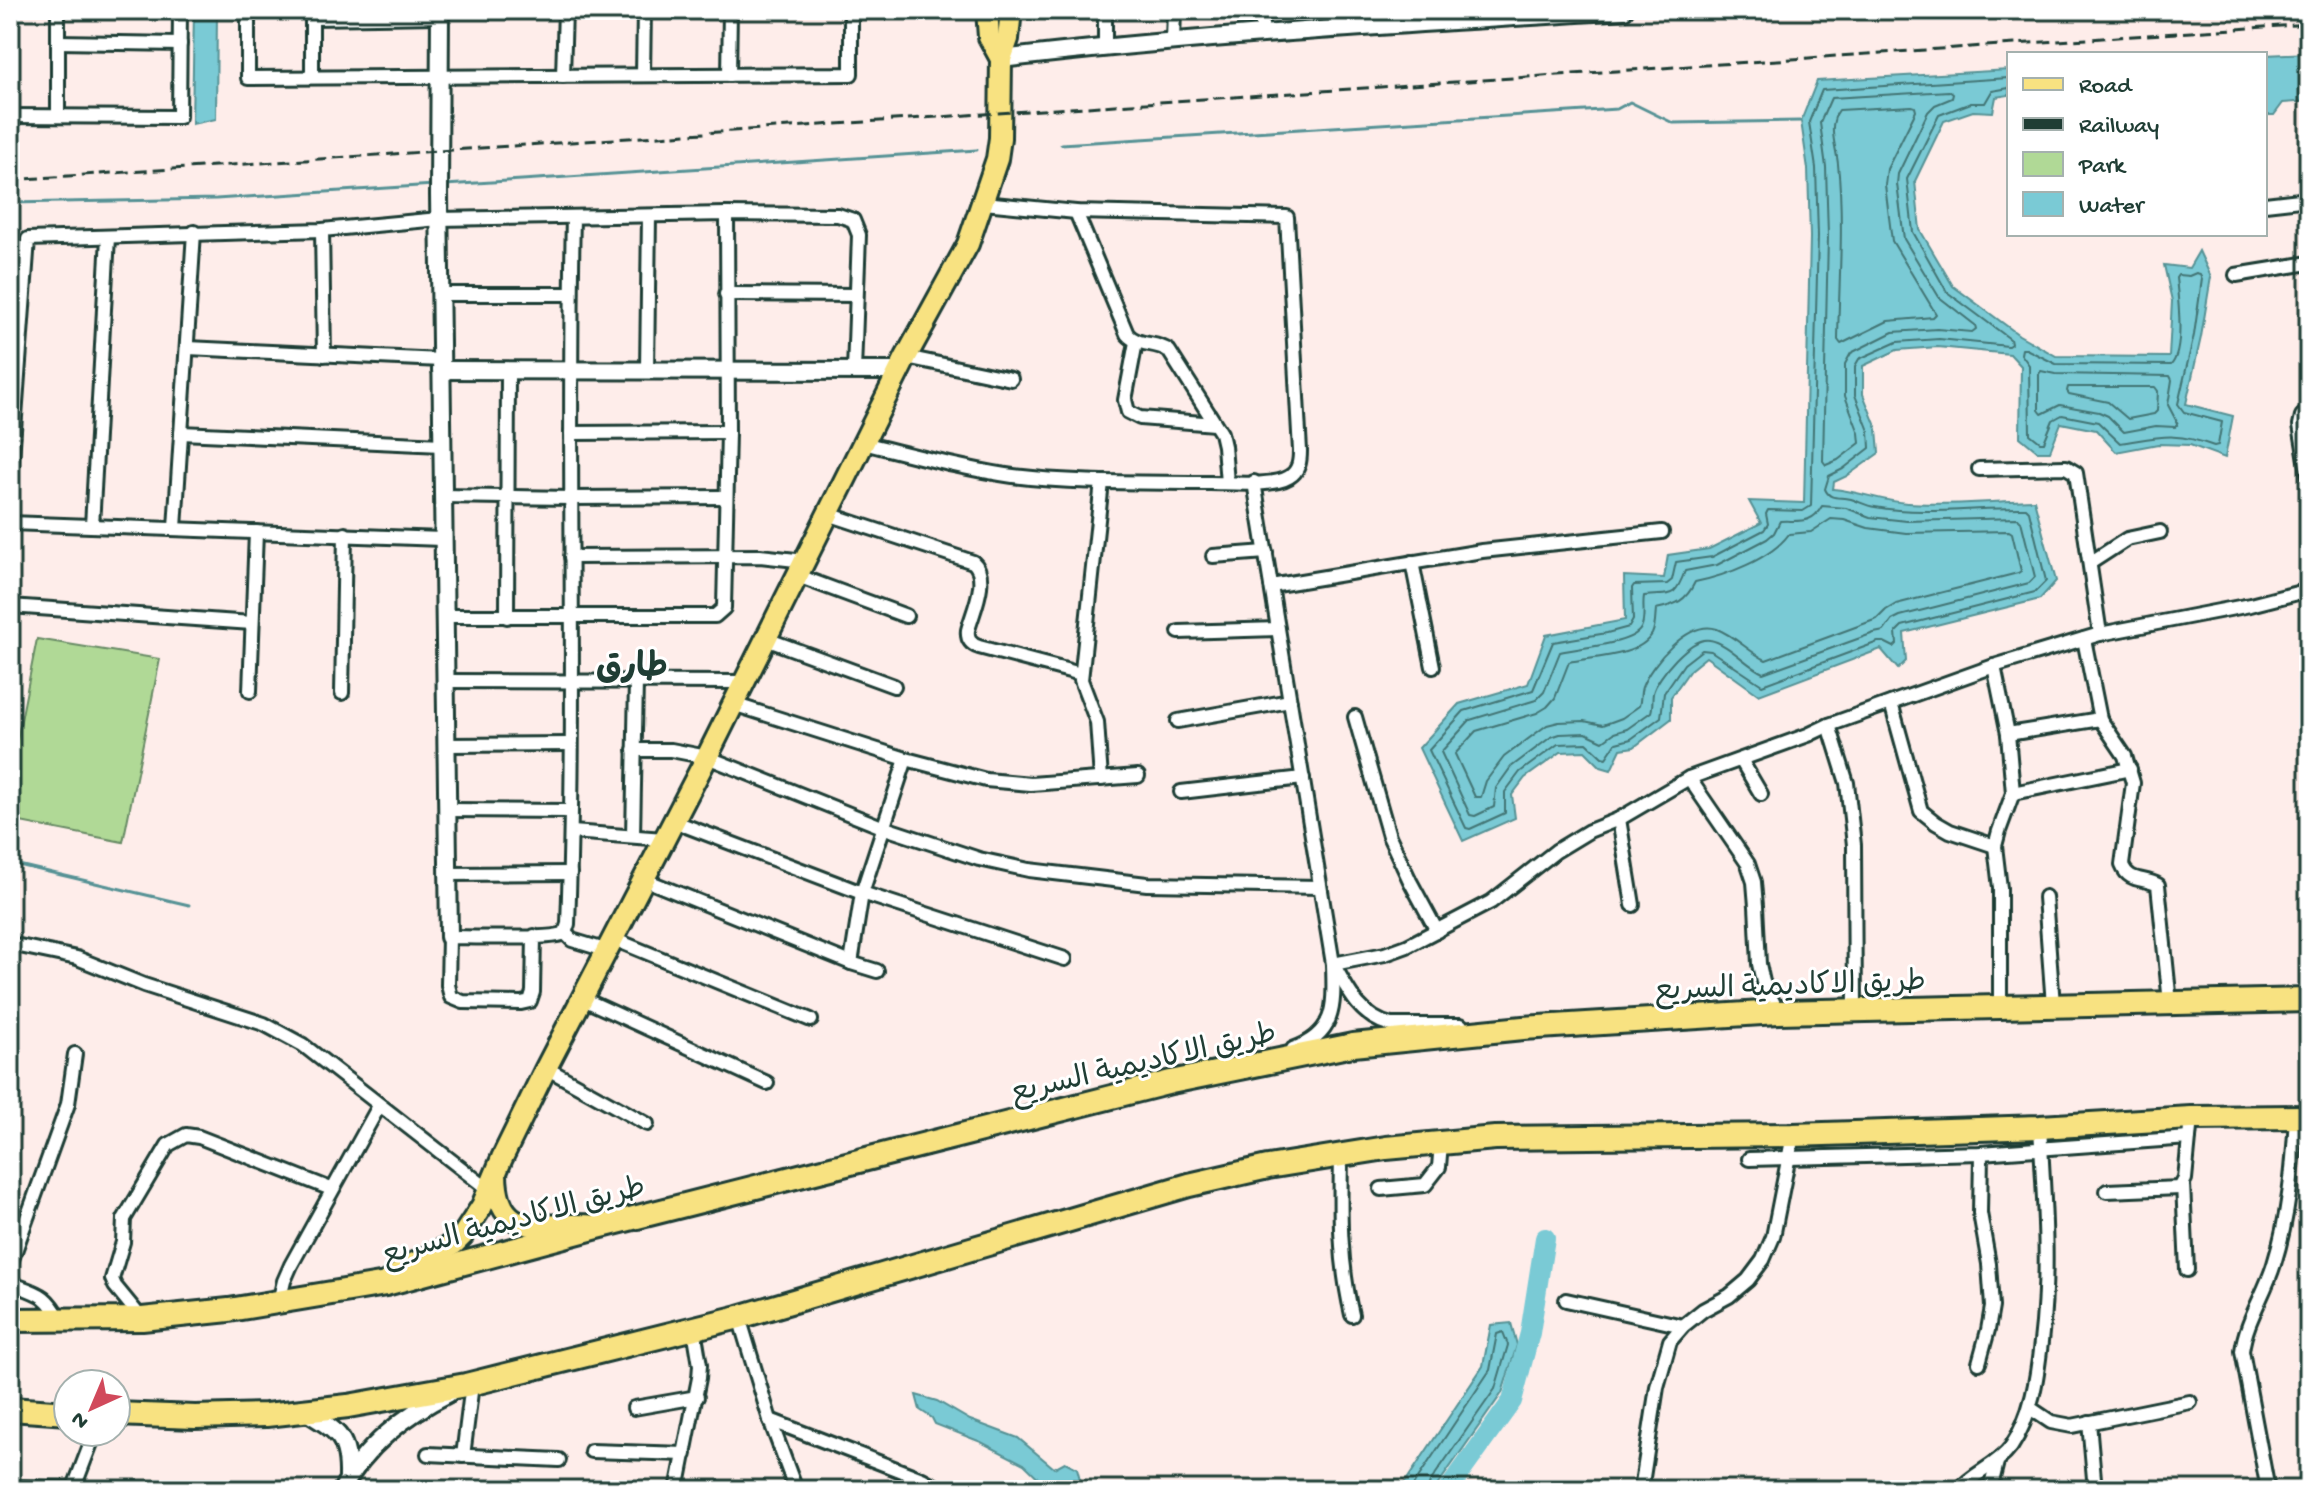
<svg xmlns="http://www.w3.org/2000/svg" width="2319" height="1500" viewBox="0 0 2319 1500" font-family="'Gochi Hand','Playpen Sans Arabic',sans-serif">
<rect width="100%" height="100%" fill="#feedea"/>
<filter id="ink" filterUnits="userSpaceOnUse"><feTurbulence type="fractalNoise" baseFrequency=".0125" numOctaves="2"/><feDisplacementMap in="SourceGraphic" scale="16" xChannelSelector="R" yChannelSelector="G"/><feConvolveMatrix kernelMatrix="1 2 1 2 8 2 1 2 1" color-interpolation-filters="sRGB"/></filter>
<g filter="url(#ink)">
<!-- green -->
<path fill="#b0d996" stroke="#688b65" stroke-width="2" d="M 37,639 L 160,659 L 123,842 L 10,820 L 10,776 Z"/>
<!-- water -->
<g fill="#7acad5" stroke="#569295" stroke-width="2">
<path d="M 194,10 L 217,10 L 216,119 L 192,124 Z"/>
<path d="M 2309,53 L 2309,101 L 2283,103 L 2274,115 L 2265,115 L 2265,55 Z"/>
<path d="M 2009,70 L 2009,95 L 1996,97 L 1993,112 L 1973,111 L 1944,121 L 1915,181 L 1920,230 L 1953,286 L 2019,335 L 2056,356 L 2169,357 L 2172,301 L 2164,265 L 2189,268 L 2199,251 L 2211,277 L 2201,337 L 2186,404 L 2233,416 L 2225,458 L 2190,445 L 2158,444 L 2116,452 L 2096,430 L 2061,423 L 2050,451 L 2037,451 L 2020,437 L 2021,366 L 2010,354 L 1938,347 L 1897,350 L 1863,366 L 1863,394 L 1877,429 L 1879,453 L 1847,476 L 1834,482 L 1833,489 C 1858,491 1881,501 1907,503 C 1949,506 1992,501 2034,500 L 2056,581 L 2040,599 L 1904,633 L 1906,661 L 1898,669 L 1881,649 L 1759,695 L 1706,657 L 1690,670 L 1671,697 L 1671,719 L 1634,747 L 1621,749 L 1611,770 L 1601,767 L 1585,751 L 1561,752 L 1525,778 L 1512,795 L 1515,818 L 1463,841 L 1419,748 L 1459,704 L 1528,684 L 1546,635 L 1625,620 L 1624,576 L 1664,578 L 1668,555 L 1709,549 L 1761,523 L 1749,501 L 1804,503 L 1810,237 L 1808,169 L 1801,121 L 1817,81 Z"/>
<path d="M 1511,1323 L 1517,1345 L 1502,1393 L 1434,1490 L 1400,1490 L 1483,1366 L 1491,1325 Z"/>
<path d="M 916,1395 L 937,1401 L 970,1420 L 1018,1438 L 1054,1468 L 1065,1462 L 1077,1468 L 1081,1483 L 1088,1490 L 1051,1490 L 1024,1464 L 981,1442 L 935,1424 L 932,1418 L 920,1410 Z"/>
</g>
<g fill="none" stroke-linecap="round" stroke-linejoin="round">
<!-- shore -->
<g stroke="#437574" stroke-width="2">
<path d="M 2009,78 L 1822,90 L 1809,122 L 1816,168 L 1818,236 L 1811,506 L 1803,511 L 1768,510 L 1766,514 L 1768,524 L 1764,530 L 1712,557 L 1676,562 L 1672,580 L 1667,584 L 1634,585 L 1632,588 L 1633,620 L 1629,627 L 1607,633 L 1553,642 L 1533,690 L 1464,711 L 1429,750 L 1466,828 L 1470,829 L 1505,813 L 1505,792 L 1520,772 L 1558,744 L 1587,743 L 1602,757 L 1606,758 L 1616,743 L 1631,739 L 1661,717 L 1664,693 L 1684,664 L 1702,650 L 1711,651 L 1762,685 L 1878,642 L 1884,642 L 1894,647 L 1897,644 L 1896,632 L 1902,626 L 2035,592 L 2046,581 L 2029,511 L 2026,508 C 1976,507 1925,516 1875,507 C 1867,506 1860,502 1851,499 C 1840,496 1830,501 1825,489 L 1829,476 L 1843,469 L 1870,448 L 1869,431 L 1855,395 L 1855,366 L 1859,359 L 1897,342 L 1939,339 L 2008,346 L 2011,344 L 2010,339 L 1947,292 L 1913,232 L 1907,179 L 1939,115 L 1971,103 L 1985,103 L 1992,91 L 2009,88"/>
<path d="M 1949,91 L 1953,94 L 1952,98 L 1935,105 L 1928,112 L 1898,174 L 1897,184 L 1904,239 L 1939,297 L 1975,325 L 1976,329 L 1972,332 L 1937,329 L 1893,332 L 1851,353 L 1845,364 L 1845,396 L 1859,433 L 1860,443 L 1838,460 L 1826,465 L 1823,461 L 1828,236 L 1826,167 L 1820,123 L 1831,98 Z"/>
<path d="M 1912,106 L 1915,107 L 1916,111 L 1887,169 L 1885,185 L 1892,241 L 1936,314 L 1933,317 L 1888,321 L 1841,344 L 1838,340 C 1839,282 1844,222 1838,164 C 1836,145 1827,126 1839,110 Z"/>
<path d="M 2196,273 L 2200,274 L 2202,279 L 2194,335 L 2178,404 L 2184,412 L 2222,422 L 2218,445 L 2214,446 C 2175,431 2160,437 2120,443 L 2098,422 L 2062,415 L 2053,420 L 2044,442 L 2040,442 L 2030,434 L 2029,365 L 2021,354 L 2022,349 L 2026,349 L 2056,364 L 2171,365 C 2185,351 2178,297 2176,278 L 2178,275 L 2189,276 Z"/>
<path d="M 2041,371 L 2055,374 L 2170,376 L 2172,380 L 2168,405 L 2178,424 L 2175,427 L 2156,426 L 2124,432 L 2108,416 L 2099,412 L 2060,405 L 2042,414 L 2039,410 L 2039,374 Z"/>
<path d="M 2068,387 L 2155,387 L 2158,391 L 2157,411 L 2154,414 L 2128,419 L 2108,402 L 2069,394 L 2067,391 Z"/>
<path d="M 1822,506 L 1846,508 L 1870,517 L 1907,521 L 2018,518 L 2021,521 L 2035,577 L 2029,583 L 1900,616 L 1892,620 L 1884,631 L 1874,633 L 1763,673 C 1747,666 1728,643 1710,640 C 1691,636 1657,677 1653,693 C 1652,700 1653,706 1651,712 L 1627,729 L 1614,733 L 1603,741 L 1586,733 L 1560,734 L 1551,737 L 1511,767 L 1496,788 L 1494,807 L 1475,816 L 1470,815 L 1441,752 L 1470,720 L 1536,700 L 1544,692 L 1560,652 C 1579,647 1632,645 1641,628 C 1646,618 1642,606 1644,596 C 1672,593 1674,600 1685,571 L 1717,565 L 1767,539 L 1774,533 L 1780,521 C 1798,520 1812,525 1822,506 Z"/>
<path d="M 1831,519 L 1844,520 L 1868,528 L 1906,533 L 2009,531 L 2012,533 L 2021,571 L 2018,573 L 1896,604 L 1886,610 L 1877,619 L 1766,660 C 1749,652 1735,636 1717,629 C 1689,619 1651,664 1642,687 C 1640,693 1641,700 1639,706 L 1622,718 L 1603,725 L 1584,721 L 1559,722 L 1547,725 L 1504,757 L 1486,781 L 1481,797 L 1475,797 L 1455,754 L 1476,731 L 1537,713 L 1547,707 L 1555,698 L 1569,662 C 1593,657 1639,657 1652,634 C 1656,626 1655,617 1656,609 C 1676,605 1686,601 1695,582 C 1725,576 1771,559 1789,534 L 1811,532 Z"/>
<path d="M 1410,1490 L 1490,1370 L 1497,1334 L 1503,1332 L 1508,1345 L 1495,1389 L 1430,1482 L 1428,1490"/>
</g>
<!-- stream -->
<g stroke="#569295" stroke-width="3">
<path d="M 1061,144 L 1617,109 L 1630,102 L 1673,123 L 1801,121"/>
<path d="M 445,185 L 977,150"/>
<path d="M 10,203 L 216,199 L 434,185"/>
<path d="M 10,863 L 189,905"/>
</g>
<!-- river -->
<path stroke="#7acad5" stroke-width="20" d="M 1448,1490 L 1512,1401 L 1530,1333 L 1545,1238"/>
<!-- minor casing -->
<g stroke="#1f3d34" stroke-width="18">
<g id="minor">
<path d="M 248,10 L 248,78 L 851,74 L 851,10"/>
<path d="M 312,18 L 440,16"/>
<path d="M 1348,29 L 1348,10"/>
<path d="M 1262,33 L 1262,10"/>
<path d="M 1173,41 L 1174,10"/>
<path d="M 58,42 L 180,44"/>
<path d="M 1105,46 L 1105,10"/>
<path d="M 643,75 L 644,10"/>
<path d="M 729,75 L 730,10"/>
<path d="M 563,76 L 565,10"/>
<path d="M 312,77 L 312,13"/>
<path d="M 58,115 L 58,10"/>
<path d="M 10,116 L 179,117 L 180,10"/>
<path d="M 2265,204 L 2309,199"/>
<path d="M 1076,212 L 1127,334 C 1138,347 1156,341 1169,351 L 1221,433 L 1224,446 L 1227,483"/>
<path d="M 322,230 L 324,355"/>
<path d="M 2236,275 L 2309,263"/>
<path d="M 440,294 L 571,294"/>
<path d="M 726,294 L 856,295"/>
<path d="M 1136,342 L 1125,400 L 1128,412 L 1140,418 L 1215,424"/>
<path d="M 188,348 L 441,360"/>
<path d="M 906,357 L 1011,379"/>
<path d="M 647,370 L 649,216"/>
<path d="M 2309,410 L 2302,416 L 2300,425 L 2309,478"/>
<path d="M 181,433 L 442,445"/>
<path d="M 571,433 L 728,432"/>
<path d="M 863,443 C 913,455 963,469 1013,476 C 1078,484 1145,482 1210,483 C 1229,483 1273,487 1289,477 C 1299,471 1300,461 1300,451 L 1287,217 L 1076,212 L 984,203"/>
<path d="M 1979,469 L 2066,467 L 2076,473 L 2100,634"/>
<path d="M 1254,482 L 1333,964 C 1334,1005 1337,1033 1293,1049"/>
<path d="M 10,485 L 28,239 L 322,230 L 439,219 L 727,214 L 838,215 L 853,220 L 859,235 L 854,371"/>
<path d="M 443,496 L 571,498 L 726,497"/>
<path d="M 828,514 L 973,562 C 990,577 973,611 968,630 C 967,639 970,644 979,647 L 1081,674"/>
<path d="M 10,523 L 442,539"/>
<path d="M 92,526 L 108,237"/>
<path d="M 175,528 L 194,232"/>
<path d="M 1213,556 L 1266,552"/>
<path d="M 571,557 L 760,556 L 805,561"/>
<path d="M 1412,562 L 1433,667"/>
<path d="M 2090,563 L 2127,539 L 2160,532"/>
<path d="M 798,576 L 906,616"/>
<path d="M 1271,586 L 1482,551 L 1662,532"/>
<path d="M 10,606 L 252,623"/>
<path d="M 445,616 L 715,616 L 724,608 L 728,432 L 727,214"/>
<path d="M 507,617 L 508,370"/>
<path d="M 1179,632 L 1278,629"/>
<path d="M 766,639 L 894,686"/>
<path d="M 2084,639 L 2100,719 L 2125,756 L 2133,783 L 2122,865 C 2129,883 2144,877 2158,885 L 2170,1003"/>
<path d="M 1994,666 L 2008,734 L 2013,793 L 1999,831 L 1995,846 L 2000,888 L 2000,1006"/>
<path d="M 446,681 L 745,682"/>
<path d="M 250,691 L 256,532"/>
<path d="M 342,693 L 345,534"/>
<path d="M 1891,703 L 1921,811 L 1936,823 L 1950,831 L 1995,846"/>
<path d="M 733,704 L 906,759 L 986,780 L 1031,784 L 1138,776"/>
<path d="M 1355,717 L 1389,836 L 1410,881 L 1437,931"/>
<path d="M 1178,721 L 1290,701"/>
<path d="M 1829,725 L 1847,783 L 1854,845 L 1855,1010"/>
<path d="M 2008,734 L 2100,719"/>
<path d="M 447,745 L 571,744"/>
<path d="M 634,750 L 671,750 L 707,757 L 882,827 L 979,859 L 1029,870 L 1147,884 L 1320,887"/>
<path d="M 1741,760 L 1761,794"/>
<path d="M 1689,778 L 1748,864 L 1754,882 L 1756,906 L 1759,964 L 1763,982 L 1778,1012"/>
<path d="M 1101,779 L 1097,722 L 1081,680 L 1102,482"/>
<path d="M 1181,792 L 1303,778"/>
<path d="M 2013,793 L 2130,769"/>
<path d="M 448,810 L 570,811"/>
<path d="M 1619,819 L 1633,905"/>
<path d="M 673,821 L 862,893 L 1065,959"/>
<path d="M 572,832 L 664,839"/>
<path d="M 633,836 L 636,681"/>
<path d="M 448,874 L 570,873"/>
<path d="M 643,879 L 851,963 L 877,971"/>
<path d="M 2045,897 L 2053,1005"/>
<path d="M 565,933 L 572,940 L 605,950"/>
<path d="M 534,936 L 533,992 L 530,1001 L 521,1003 L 463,1002 L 451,997 L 448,985 L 449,937 C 469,937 554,940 565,933 L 568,924 C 577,689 567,454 573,218"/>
<path d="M 611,938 L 811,1020"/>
<path d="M 10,944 L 77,958 L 144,985 L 264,1024 L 303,1045 L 489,1190"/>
<path d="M 851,963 L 862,893 L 906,759"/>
<path d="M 1333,964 L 1385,954 L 1407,946 L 1491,902 L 1556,851 L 1589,831 L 1619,819 L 1689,778 L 1808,735 L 1829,725 L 1994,666 L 2100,634 L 2250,605 L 2309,590"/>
<path d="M 1335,967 C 1349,993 1361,1017 1391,1025 L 1461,1025"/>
<path d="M 581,998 L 767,1083"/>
<path d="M 546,1068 L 647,1124"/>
<path d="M 1341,1155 C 1340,1210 1339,1260 1352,1315"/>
<path d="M 1749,1159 L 1981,1153 L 2189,1138"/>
<path d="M 2183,1184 L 2187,1270"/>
<path d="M 1381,1189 L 1425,1185 L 1439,1167 L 1441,1143"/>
<path d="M 2107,1191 L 2180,1188 L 2185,1179 L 2191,1118"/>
<path d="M 10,1265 L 68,1104 L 75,1054"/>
<path d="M 10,1283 C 39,1294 46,1293 61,1321"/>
<path d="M 1566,1300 L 1683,1326"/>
<path d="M 279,1302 L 284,1281 L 291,1265 L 379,1106"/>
<path d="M 739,1317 L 770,1420 L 796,1490"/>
<path d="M 142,1319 L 115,1286 L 112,1279 L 123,1242 L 124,1219 L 168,1145 L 186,1135 L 199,1137 L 331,1189"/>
<path d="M 1979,1363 L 1988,1330 L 1992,1307 L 1989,1264 L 1980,1213 L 1981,1153"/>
<path d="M 634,1408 L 697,1397"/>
<path d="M 2030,1408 L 2051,1422 L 2072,1426 L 2190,1402"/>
<path d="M 770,1420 L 922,1479 L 942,1490"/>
<path d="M 2089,1422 L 2095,1490"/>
<path d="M 591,1451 L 685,1454"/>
<path d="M 428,1454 L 559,1460"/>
<path d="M 463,1456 L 472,1384"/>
<path d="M 10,1487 L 121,1490"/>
<path d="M 73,1490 L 91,1443"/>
<path d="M 677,1490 L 699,1378 L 700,1365 L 694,1329"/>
<path d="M 1641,1490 L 1657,1387 L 1670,1341 L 1683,1326 L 1703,1310 L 1729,1296 L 1748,1280 L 1763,1260 L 1773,1237 L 1793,1135"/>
<path d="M 1959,1490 C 1974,1472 1997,1466 2011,1447 C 2032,1415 2037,1379 2041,1342 C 2050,1267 2044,1201 2040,1127"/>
<path d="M 1990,1490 L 1997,1462"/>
<path d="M 2268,1490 L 2242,1351 C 2246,1320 2265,1294 2274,1264 C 2289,1216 2293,1167 2296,1117"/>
</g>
</g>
<!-- tertiary casing -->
<g stroke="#1f3d34" stroke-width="22">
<g id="tertiary">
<path d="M 440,10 L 439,195 L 449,937"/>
<path d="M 1001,59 C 1208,34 1416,24 1624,10"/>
<path d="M 441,370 L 898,371"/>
<path d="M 303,1410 C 337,1431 349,1435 348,1478"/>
<path d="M 342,1490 C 364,1447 406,1414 449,1393"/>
</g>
</g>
<!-- primary casing -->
<g stroke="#1f3d34" stroke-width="26">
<g id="primary">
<path d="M 987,10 L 989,37 L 1001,59"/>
<path d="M 496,1174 C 497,1245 547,1220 594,1226"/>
<path d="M 387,1282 L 408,1266 L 454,1244 L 463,1235 L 482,1206 L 502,1158 L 546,1068 L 707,757 L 906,357 L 968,244 L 997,159 L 1000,138 L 1001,59 L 1008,39 L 1011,10"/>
</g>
</g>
<!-- trunk casing -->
<g stroke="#1f3d34" stroke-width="28">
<g id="trunk">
<path d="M 10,1320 L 142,1319 L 229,1310 L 386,1284 L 598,1227 L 1171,1082 L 1353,1045 L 1523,1028 L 1778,1012 L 2309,1000"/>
<path d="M 10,1409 L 68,1413"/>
<path d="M 116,1414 L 195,1417 L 266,1415 L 348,1406 L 466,1385 L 739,1317 L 1189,1185 L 1268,1167 L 1386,1148 L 1495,1138 L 1793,1135 L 2040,1127 L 2191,1118 L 2309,1117"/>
</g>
</g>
<!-- minor -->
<use href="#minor" stroke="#fff" stroke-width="12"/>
<!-- tertiary -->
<use href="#tertiary" stroke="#fff" stroke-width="16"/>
<!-- primary -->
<use href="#primary" stroke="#f8e281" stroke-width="20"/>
<!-- trunk -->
<use href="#trunk" stroke="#f8e281" stroke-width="22"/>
<!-- rail -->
<path stroke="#1f3d34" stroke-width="3" stroke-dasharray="12 6" stroke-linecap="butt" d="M 10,180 L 2309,24"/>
</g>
</g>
<g text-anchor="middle" stroke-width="6" stroke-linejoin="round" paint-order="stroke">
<!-- street labels -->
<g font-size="30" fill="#1f3d34" stroke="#fff">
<text transform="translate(1790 984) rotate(-2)" y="10">طريق الاكاديمية السريع</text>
<text transform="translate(1143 1061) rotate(-13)" y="10">طريق الاكاديمية السريع</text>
<text transform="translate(513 1219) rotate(-15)" y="10">طريق الاكاديمية السريع</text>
</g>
<!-- quarter labels -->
<g font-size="34" font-weight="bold" fill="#1f3d34" stroke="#fff">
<text x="632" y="676">طارق</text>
</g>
</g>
<!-- margin -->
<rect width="2319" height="1500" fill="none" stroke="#fff" stroke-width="40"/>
<rect x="20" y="20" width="2279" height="1460" fill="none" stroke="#1f3d34" stroke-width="3" filter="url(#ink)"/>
<!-- legend -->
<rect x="2007" y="52" width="260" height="184" fill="#ffffff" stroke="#a5b1ae" stroke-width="2"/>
<rect x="2023" y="78" width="40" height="12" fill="#f8e281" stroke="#a5b1ae" stroke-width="2"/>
<text x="2079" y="92" font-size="24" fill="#1f3d34">Road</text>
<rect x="2023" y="118" width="40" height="12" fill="#1f3d34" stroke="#a5b1ae" stroke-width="2"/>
<text x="2079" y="132" font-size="24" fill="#1f3d34">Railway</text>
<rect x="2023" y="152" width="40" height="24" fill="#b0d996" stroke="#a5b1ae" stroke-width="2"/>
<text x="2079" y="172" font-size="24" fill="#1f3d34">Park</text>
<rect x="2023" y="192" width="40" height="24" fill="#7acad5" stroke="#a5b1ae" stroke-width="2"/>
<text x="2079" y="212" font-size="24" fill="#1f3d34">Water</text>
<!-- north arrow -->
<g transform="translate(92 1408) rotate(224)"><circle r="38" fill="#ffffff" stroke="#a5b1ae" stroke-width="2"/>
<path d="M0-6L14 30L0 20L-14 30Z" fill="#d1495b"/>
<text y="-12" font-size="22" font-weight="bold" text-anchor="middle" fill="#1f3d34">N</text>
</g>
</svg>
